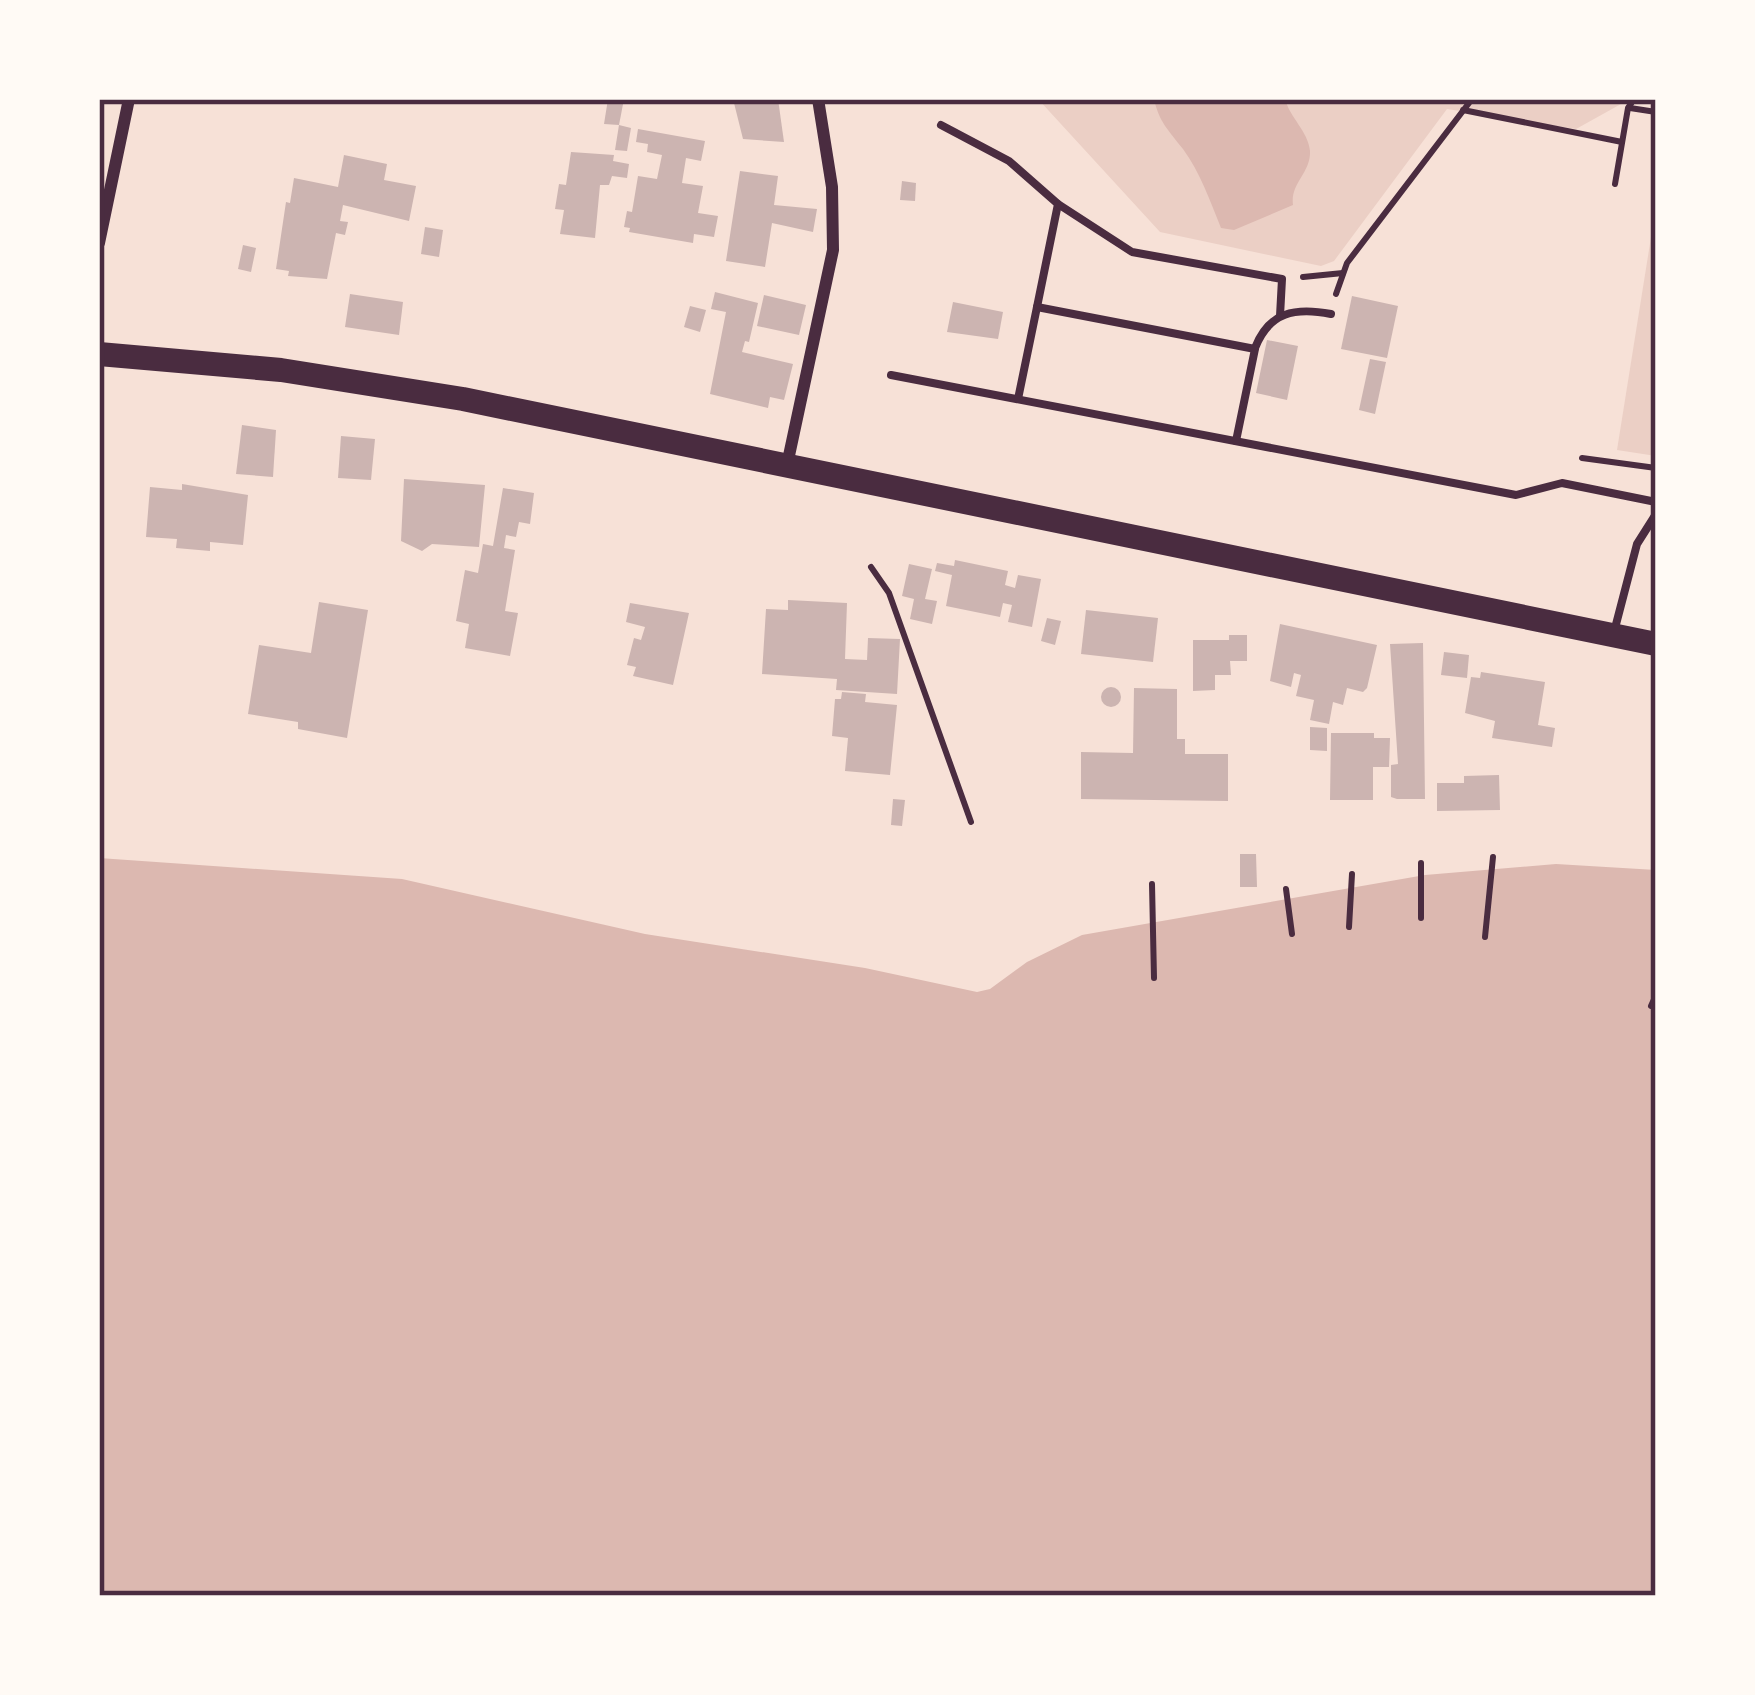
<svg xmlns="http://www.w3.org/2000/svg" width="1755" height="1695" viewBox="0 0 1755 1695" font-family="'Exo 2',sans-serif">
<rect width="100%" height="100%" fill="#f7e1d7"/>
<!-- green -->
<g fill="#ebcfc5">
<path d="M 1038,99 L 1630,99 L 1576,129 L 1447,109 L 1334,261 L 1321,266 L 1160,232 Z"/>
<path d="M 1656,206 L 1656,456 L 1617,450 Z"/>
</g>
<!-- water -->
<g fill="#dcb8b0">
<path d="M 1154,99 L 1285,99 C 1290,118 1308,131 1310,151 C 1311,173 1290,183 1293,205 L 1234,230 L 1221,228 C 1210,201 1200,172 1183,149 C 1169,131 1159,122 1154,99 Z"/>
<path d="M 99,858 L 402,879 L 645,934 L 865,968 L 977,992 L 990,989 L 1027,962 L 1082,935 L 1425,875 L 1556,864 L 1656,870 L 1656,1596 L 99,1596 Z"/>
</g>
<!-- building -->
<g fill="#ccb4b1">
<path d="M 608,99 L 624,99 L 619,125 L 604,124 Z"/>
<path d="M 733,99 L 778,99 L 784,142 L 743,139 Z"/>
<path d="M 619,125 L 631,128 L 627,151 L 615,150 Z"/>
<path d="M 638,129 L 705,141 L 701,161 L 686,158 L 682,183 L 703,186 L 698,213 L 718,216 L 714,237 L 694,234 L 693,243 L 629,232 L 630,228 L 624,227 L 627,211 L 632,212 L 638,176 L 657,179 L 662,155 L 647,152 L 648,144 L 636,142 Z"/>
<path d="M 571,152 L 614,155 L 613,161 L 629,164 L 627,178 L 612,176 L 609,185 L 600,185 L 595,238 L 560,234 L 564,210 L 555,209 L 559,184 L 566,185 Z"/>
<path d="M 344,155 L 387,164 L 384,180 L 416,186 L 409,221 L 343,205 L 340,221 L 348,222 L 345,235 L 336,233 L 327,279 L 288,276 L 289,271 L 276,269 L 286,202 L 290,203 L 294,178 L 338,187 Z"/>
<path d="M 740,171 L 778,176 L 774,205 L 817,209 L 813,232 L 772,223 L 765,267 L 726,261 Z"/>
<path d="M 902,181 L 916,183 L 915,201 L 900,200 Z"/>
<path d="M 425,227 L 443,230 L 439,257 L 421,254 Z"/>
<path d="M 243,245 L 256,248 L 251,272 L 238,269 Z"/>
<path d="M 715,292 L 758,303 L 749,342 L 745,341 L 742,352 L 793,364 L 784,400 L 770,397 L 768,408 L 710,394 L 726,312 L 711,309 Z"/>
<path d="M 350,294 L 403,302 L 399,335 L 345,327 Z"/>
<path d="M 764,295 L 806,305 L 799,335 L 757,326 Z"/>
<path d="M 1352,296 L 1398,306 L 1387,358 L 1341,349 Z"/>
<path d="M 953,302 L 1003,312 L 998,339 L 947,332 Z"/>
<path d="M 690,306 L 706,310 L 700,332 L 684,327 Z"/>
<path d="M 1267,340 L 1298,346 L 1287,400 L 1256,393 Z"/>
<path d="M 1370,359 L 1386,362 L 1375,414 L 1359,410 Z"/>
<path d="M 242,425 L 276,430 L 273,477 L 236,474 Z"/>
<path d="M 341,436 L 375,439 L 371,480 L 338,478 Z"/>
<path d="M 404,479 L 485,485 L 479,547 L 432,544 L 422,551 L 401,541 Z"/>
<path d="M 182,484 L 248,495 L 243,545 L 210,542 L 210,551 L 176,548 L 177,539 L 146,537 L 150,487 L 182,490 Z"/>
<path d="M 503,488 L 534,493 L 530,524 L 519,522 L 516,537 L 506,535 L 504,548 L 515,550 L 505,611 L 518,613 L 510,656 L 465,648 L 469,624 L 456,621 L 465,570 L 478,573 L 483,544 L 493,546 Z"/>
<path d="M 955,560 L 1008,571 L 1005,585 L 1015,588 L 1018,575 L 1041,579 L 1032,627 L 1008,622 L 1012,605 L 1003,603 L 1000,617 L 946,606 L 952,575 L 935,571 L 937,563 L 954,566 Z"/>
<path d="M 909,564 L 932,569 L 925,599 L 937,601 L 932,624 L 910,619 L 914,599 L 902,596 Z"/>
<path d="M 788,600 L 847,603 L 845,659 L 867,660 L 868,638 L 900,639 L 897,694 L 836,690 L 837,679 L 762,674 L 766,609 L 788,610 Z"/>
<path d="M 319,602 L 368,610 L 347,738 L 298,729 L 298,722 L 248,714 L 259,645 L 311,653 Z"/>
<path d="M 630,603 L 689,613 L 673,685 L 633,676 L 636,667 L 627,665 L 634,638 L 641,640 L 645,627 L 626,622 Z"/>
<path d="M 1086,610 L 1158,618 L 1153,662 L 1081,654 Z"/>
<path d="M 1047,618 L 1061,621 L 1055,645 L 1041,641 Z"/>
<path d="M 1280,624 L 1377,645 L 1367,688 L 1363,692 L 1347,688 L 1343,705 L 1333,702 L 1329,724 L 1310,720 L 1314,700 L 1296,696 L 1301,675 L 1294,673 L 1291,687 L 1270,681 Z"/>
<path d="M 1229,635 L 1247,635 L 1247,661 L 1230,661 L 1231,675 L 1215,675 L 1215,690 L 1193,691 L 1193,640 L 1229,640 Z"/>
<path d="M 1423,643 L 1425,799 L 1397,799 L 1391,797 L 1391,765 L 1398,764 L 1390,644 Z"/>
<path d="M 1444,652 L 1469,655 L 1467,678 L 1441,675 Z"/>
<path d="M 1481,672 L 1545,682 L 1538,725 L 1555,728 L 1552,747 L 1492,738 L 1495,721 L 1465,713 L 1471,677 L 1480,678 Z"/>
<circle cx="1111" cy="697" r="10"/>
<path d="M 1134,688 L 1177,689 L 1177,739 L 1185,739 L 1185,754 L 1228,754 L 1228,801 L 1081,799 L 1081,752 L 1133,753 Z"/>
<path d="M 842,692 L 866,694 L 865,702 L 897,705 L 890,775 L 845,771 L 848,738 L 832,736 L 835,699 L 841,699 Z"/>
<path d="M 1310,727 L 1327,728 L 1327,751 L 1310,750 Z"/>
<path d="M 1331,733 L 1374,733 L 1374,738 L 1390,738 L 1389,767 L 1373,767 L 1373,800 L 1330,800 Z"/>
<path d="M 1499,775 L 1500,810 L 1437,811 L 1437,783 L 1464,783 L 1464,776 Z"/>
<path d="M 893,799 L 905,800 L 902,826 L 891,825 Z"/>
<path d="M 1240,854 L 1256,854 L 1257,887 L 1240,887 Z"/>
</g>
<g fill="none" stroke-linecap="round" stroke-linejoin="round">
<!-- path -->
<g stroke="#4a2c40" stroke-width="6">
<path d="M 1630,108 L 1656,112"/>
<path d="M 1463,110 L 1622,142"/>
<path d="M 1615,184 L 1628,108 L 1634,99"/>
<path d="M 1303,277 L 1343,273"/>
<path d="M 1336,294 L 1347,263 L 1472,99"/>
<path d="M 1582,458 L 1656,468"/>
<path d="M 871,567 L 889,593 L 971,822"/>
<path d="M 1421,863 L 1421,918"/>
<path d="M 1152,884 L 1154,978"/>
<path d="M 1286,889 L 1292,934"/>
<path d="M 1349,927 L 1352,874"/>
<path d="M 1485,937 L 1493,857"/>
<path d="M 1651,1006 L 1656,995"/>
</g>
<!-- service -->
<g stroke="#4a2c40" stroke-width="8">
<path d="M 941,125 L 1009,161 L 1058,204 L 1037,307"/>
<path d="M 1058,204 L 1132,252 L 1282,279 L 1280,316"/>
<path d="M 1255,348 C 1269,312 1295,307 1331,314"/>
<path d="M 891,375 L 1516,495 L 1562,483 L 1656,502"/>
<path d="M 1018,399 L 1037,307 L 1255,349 L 1236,441"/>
<path d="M 1614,632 L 1637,544 L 1656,514"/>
</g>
<!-- minor -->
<g stroke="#4a2c40" stroke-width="12">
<path d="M 99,243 L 129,99"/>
<path d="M 787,465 L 833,250 L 832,187 L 818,99"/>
</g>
<!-- secondary -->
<path stroke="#4a2c40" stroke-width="24" d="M 99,354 L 281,370 L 463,399 L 1656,644"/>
</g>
<!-- border -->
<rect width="1755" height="1695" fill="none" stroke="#fffaf5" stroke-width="204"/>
<rect x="102" y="102" width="1551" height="1491" fill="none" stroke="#4a2c40" stroke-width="4.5"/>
</svg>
